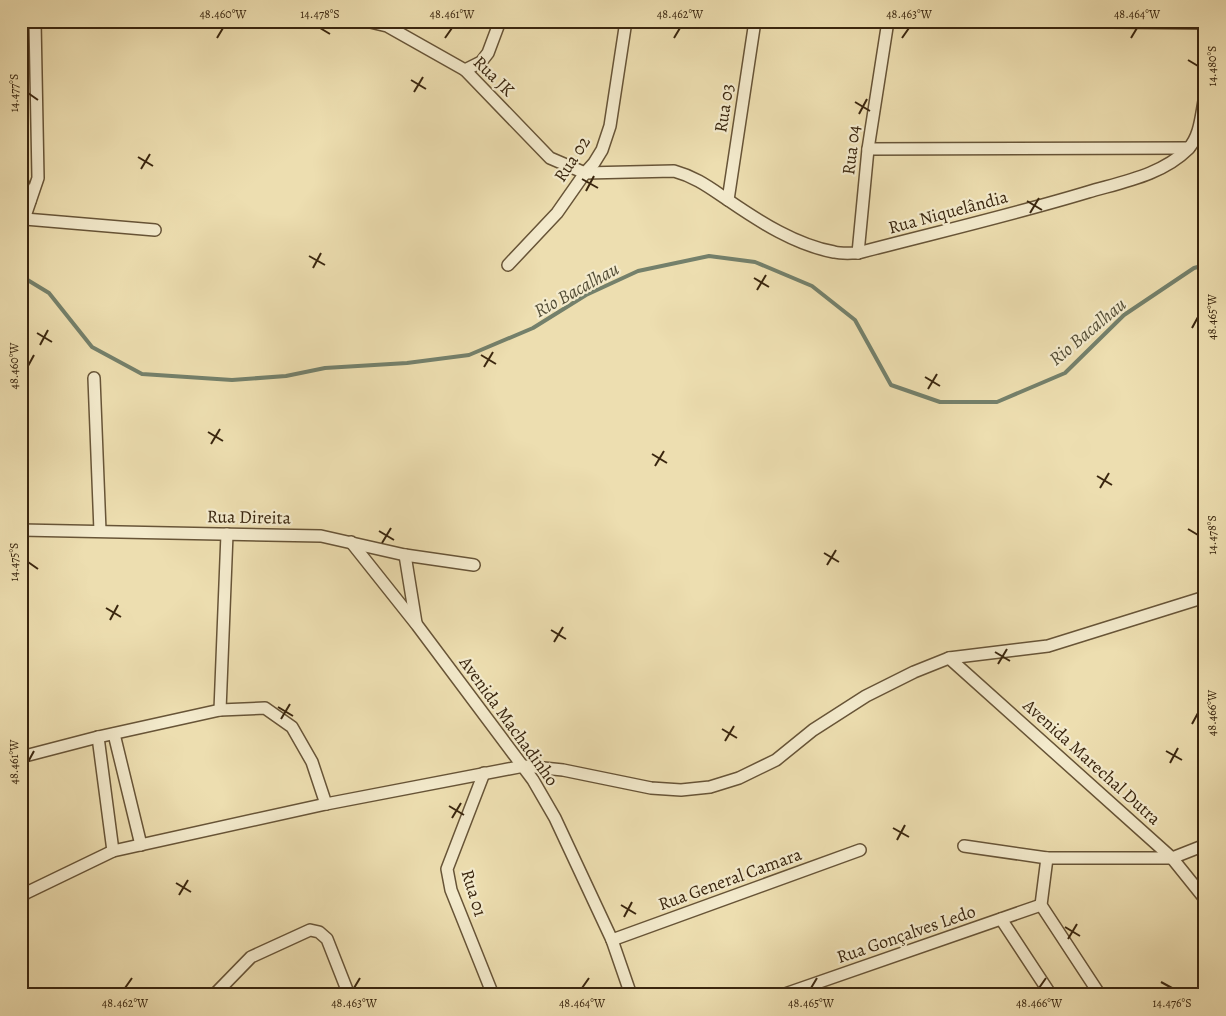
<svg xmlns="http://www.w3.org/2000/svg" width="1226" height="1016" viewBox="0 0 1226 1016" font-family="Alegreya,serif">
<rect width="100%" height="100%" fill="#eddeb0"/>
<filter id="stains"><feTurbulence type="fractalNoise" baseFrequency=".004" numOctaves="4"/><feColorMatrix values="0 0 0 0 .2 0 0 0 0 .09 0 0 0 0 .02 0 0 0 .5 -.17"/></filter>
<radialGradient id="worn" r=".72"><stop offset=".6" stop-color="#630" stop-opacity="0"/><stop offset="1" stop-color="#630" stop-opacity=".3"/></radialGradient>
<g fill="none" stroke-linecap="round" stroke-linejoin="round">
<!-- stream -->
<path stroke="#74806b" stroke-width="4" d="M 21,276 L 49,293 L 92,347 L 142,374 L 232,380 L 286,376 L 325,368 L 407,363 L 469,355 L 533,328 L 586,295 L 638,271 L 709,256 L 755,262 L 812,286 L 855,320 L 891,385 L 940,402 L 997,402 L 1065,373 L 1124,315 L 1194,268 L 1205,265"/>
<!-- street casing -->
<g stroke="#675437" stroke-width="14">
<g id="street">
<path d="M 366,21 L 387,26 L 465,70 L 550,158 L 585,173 L 674,171 C 696,177 710,188 728,200 C 760,222 796,245 834,252 C 842,254 850,253 858,253 C 934,233 1012,215 1088,192 C 1122,182 1162,175 1188,149 C 1201,135 1201,114 1205,96"/>
<path d="M 1019,21 L 1205,23"/>
<path d="M 465,70 L 481,62 L 488,53 L 500,21"/>
<path d="M 868,149 L 1189,148"/>
<path d="M 21,171 L 21,178 L 30,201"/>
<path d="M 728,200 L 755,21"/>
<path d="M 25,219 L 155,230"/>
<path d="M 21,228 L 38,178 L 35,21"/>
<path d="M 858,253 L 868,149 L 888,21"/>
<path d="M 508,265 L 557,213 L 585,173 L 594,163 L 602,150 L 610,126 L 626,21"/>
<path d="M 94,378 L 100,531"/>
<path d="M 21,530 L 321,536 L 405,555 L 474,565"/>
<path d="M 351,542 L 417,625 L 533,780 L 555,818 L 612,940 L 631,995"/>
<path d="M 405,555 L 416,623"/>
<path d="M 949,658 L 1172,858 L 1205,899"/>
<path d="M 220,710 L 227,534"/>
<path d="M 114,734 L 141,845"/>
<path d="M 98,737 L 113,851"/>
<path d="M 21,757 L 98,737 L 220,710 L 265,708 L 292,727 L 312,762 L 326,804"/>
<path d="M 484,773 L 447,869 L 451,890 L 493,995"/>
<path d="M 964,846 L 1047,858 L 1172,858 L 1205,845"/>
<path d="M 1047,858 L 1041,905 L 1100,995"/>
<path d="M 21,897 L 26,893 L 113,851 L 326,804 L 524,766 L 563,770 L 651,788 L 681,790 L 710,787 L 739,778 L 776,760 L 813,730 L 866,696 L 914,672 L 949,658 L 1048,646 L 1205,597"/>
<path d="M 1001,919 L 1051,995"/>
<path d="M 612,940 L 860,850"/>
<path d="M 21,989 L 24,995"/>
<path d="M 214,995 L 251,957 L 310,930 L 319,932 L 327,939 L 349,995"/>
<path d="M 782,995 L 1041,905"/>
</g>
</g>
<!-- street -->
<use href="#street" stroke="#f3eacc" stroke-width="11"/>
</g>
<!-- ticks -->
<path fill="none" stroke="#3a260f" stroke-width="2" d="M 320,28 L 330,34M 217,38 L 223,28M 445,38 L 452,28M 674,38 L 680,28M 902,38 L 909,28M 1131,38 L 1137,28M 1188,60 L 1198,66M 411,80 L 426,89M 414,92 L 423,77M 28,93 L 38,100M 855,102 L 870,111M 859,114 L 867,99M 138,157 L 153,166M 141,169 L 150,154M 582,179 L 598,188M 586,191 L 594,176M 1027,201 L 1042,210M 1030,213 L 1039,198M 309,256 L 325,265M 313,268 L 321,253M 754,278 L 769,287M 757,290 L 766,275M 1192,328 L 1198,317M 37,333 L 52,342M 40,345 L 48,330M 481,355 L 496,364M 28,366 L 34,355M 484,367 L 493,352M 925,377 L 940,386M 928,389 L 937,374M 208,432 L 223,441M 211,444 L 220,429M 652,454 L 667,463M 655,466 L 664,451M 1097,476 L 1112,485M 1100,488 L 1109,473M 1188,529 L 1198,535M 379,531 L 394,540M 382,543 L 391,528M 824,553 L 839,562M 28,562 L 38,569M 827,565 L 836,550M 106,608 L 121,617M 110,620 L 118,605M 551,630 L 566,639M 554,642 L 563,627M 995,652 L 1010,661M 998,664 L 1007,649M 278,707 L 293,716M 281,719 L 290,704M 1192,724 L 1198,713M 722,729 L 737,738M 725,741 L 734,726M 1166,751 L 1182,760M 28,762 L 34,751M 1170,763 L 1178,748M 449,806 L 464,815M 452,818 L 461,803M 893,828 L 909,837M 897,840 L 905,825M 176,883 L 191,892M 179,895 L 188,880M 621,905 L 636,914M 624,917 L 632,902M 1065,927 L 1080,936M 1068,939 L 1077,924M 1161,982 L 1172,988M 125,988 L 132,978M 354,988 L 360,978M 582,988 L 589,978M 811,988 L 817,978M 1039,988 L 1046,978"/>
<g text-anchor="middle" stroke-width="4.5" stroke-linejoin="round" paint-order="stroke">
<!-- street labels -->
<g font-size="18" fill="#3a260f" stroke="#f3eacc">
<text transform="translate(494 76) rotate(44)" y="6">Rua JK</text>
<text transform="translate(724 108) rotate(-81)" y="6">Rua 03</text>
<text transform="translate(851 150) rotate(-83)" y="6">Rua 04</text>
<text transform="translate(572 159) rotate(-57)" y="6">Rua 02</text>
<text transform="translate(948 212) rotate(-15)" y="6">Rua Niquelândia</text>
<text transform="translate(249 517) rotate(1)" y="6">Rua Direita</text>
<text transform="translate(509 721) rotate(54)" y="6">Avenida Machadinho</text>
<text transform="translate(1092 762) rotate(42)" y="6">Avenida Marechal Dutra</text>
<text transform="translate(730 879) rotate(-20)" y="6">Rua General Camara</text>
<text transform="translate(474 893) rotate(73)" y="6">Rua 01</text>
<text transform="translate(906 934) rotate(-19)" y="6">Rua Gonçalves Ledo</text>
</g>
<!-- water labels -->
<g font-size="19" font-style="italic" fill="#524c35" stroke="#f3eacc">
<text transform="translate(576 289) rotate(-29)" y="7">Rio Bacalhau</text>
<text transform="translate(1087 331) rotate(-40)" y="7">Rio Bacalhau</text>
</g>
</g>
<!-- margin -->
<rect width="1226" height="1016" fill="none" stroke="#eddeb0" stroke-width="55"/>
<rect x="28" y="28" width="1170" height="960" fill="none" stroke="#3a260f" stroke-width="2"/>
<g font-size="12" text-anchor="middle" fill="#3a260f">
<text x="223" y="18">48.460°W</text>
<text x="320" y="18">14.478°S</text>
<text x="452" y="18">48.461°W</text>
<text x="680" y="18">48.462°W</text>
<text x="909" y="18">48.463°W</text>
<text x="1137" y="18">48.464°W</text>
<text transform="translate(1212 66) rotate(-90)" y="4">14.480°S</text>
<text transform="translate(14 93) rotate(-90)" y="4">14.477°S</text>
<text transform="translate(1212 317) rotate(-90)" y="4">48.465°W</text>
<text transform="translate(14 366) rotate(-90)" y="4">48.460°W</text>
<text transform="translate(1212 535) rotate(-90)" y="4">14.478°S</text>
<text transform="translate(14 562) rotate(-90)" y="4">14.475°S</text>
<text transform="translate(1212 713) rotate(-90)" y="4">48.466°W</text>
<text transform="translate(14 762) rotate(-90)" y="4">48.461°W</text>
<text x="125" y="1007">48.462°W</text>
<text x="354" y="1007">48.463°W</text>
<text x="582" y="1007">48.464°W</text>
<text x="811" y="1007">48.465°W</text>
<text x="1039" y="1007">48.466°W</text>
<text x="1172" y="1007">14.476°S</text>
</g>
<rect width="100%" height="100%" filter="url(#stains)"/>
<rect width="100%" height="100%" fill="url(#worn)"/>
</svg>
